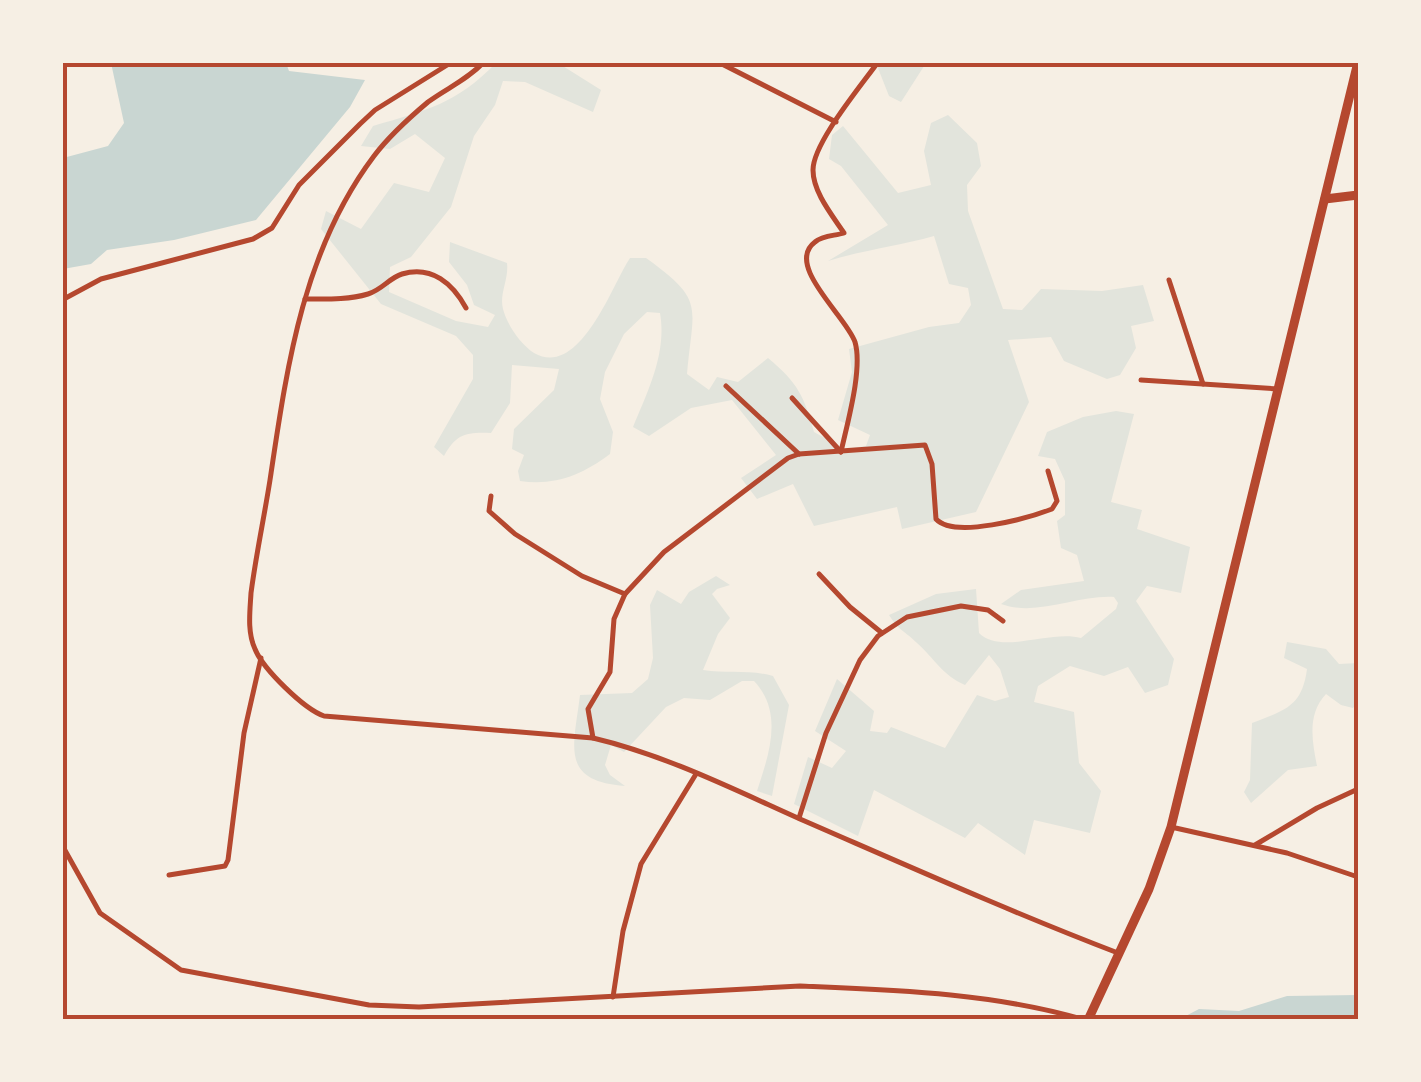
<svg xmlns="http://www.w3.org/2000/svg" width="1421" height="1082" viewBox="0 0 1421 1082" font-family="'Space Grotesk',sans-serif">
<rect width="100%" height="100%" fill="#f6efe4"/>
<!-- green -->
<g fill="#e2e4dc">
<path d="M 496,63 L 558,63 L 601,90 L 593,112 L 525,82 L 503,81 L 495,105 L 474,136 L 451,207 L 411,257 L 390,267 L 389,292 L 456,321 L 488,327 L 495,315 L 474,305 L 467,285 L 449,262 L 450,242 L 507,263 C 509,279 499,294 503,309 C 507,325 521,345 534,353 C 580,379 612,285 630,258 L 646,258 C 706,301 693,305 687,374 L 709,390 L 717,377 L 738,382 L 768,358 C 798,383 804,396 814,432 L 845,449 L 866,446 L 870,435 L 838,420 L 852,372 L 849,349 L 929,327 L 959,323 L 971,305 L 968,288 L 949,284 L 934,236 C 899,246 863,250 828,261 L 888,225 L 841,166 L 829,159 L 832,135 L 843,126 L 898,193 L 931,185 L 924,151 L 931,123 L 948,115 L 977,143 L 981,166 L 967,185 L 968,211 L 1003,309 L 1022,310 L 1041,289 L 1102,291 L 1143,285 L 1154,321 L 1131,326 L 1136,348 L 1120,375 L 1107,379 L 1064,361 L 1051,337 L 1008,340 L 1029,402 L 976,512 L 902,529 L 897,507 L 814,526 L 793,484 L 757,499 L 741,478 L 776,455 L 732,400 L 691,408 L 649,436 L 633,427 C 648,391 667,353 660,313 L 647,312 L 624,334 L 605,372 L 600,399 L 613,432 L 610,454 C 582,475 555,486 520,481 L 518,471 L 524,455 L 512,449 L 514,429 L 554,390 L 559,369 L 512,365 L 510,403 L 491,433 C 466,432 456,434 444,456 L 434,447 L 473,379 L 473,355 L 456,336 L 381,304 L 321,229 L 326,211 L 361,229 L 394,183 L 429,192 L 445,158 L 415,134 L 390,149 L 361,146 L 373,126 C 427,110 456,104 496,63 Z"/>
<path d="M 876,63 L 926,63 L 901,102 L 889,96 Z"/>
<path d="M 1116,411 L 1134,414 L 1111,502 L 1142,510 L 1137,529 L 1190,547 L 1181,593 L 1147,586 L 1136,601 L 1174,659 L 1168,685 L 1145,693 L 1128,667 L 1104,676 L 1070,666 L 1038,686 L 1034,702 L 1074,712 L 1079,763 L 1101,791 L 1090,833 L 1034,820 L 1025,855 L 978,823 L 965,838 L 874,790 L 858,836 L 794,804 L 808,757 L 832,768 L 846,751 L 815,731 L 837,679 L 874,711 L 870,731 L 887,733 L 891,727 L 945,748 L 977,695 L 995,701 L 1009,697 L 1000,669 L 989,655 L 965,685 C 942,675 935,659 917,643 C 905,631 899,631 889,615 L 936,594 L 976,589 L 979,633 C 1001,655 1049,630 1081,638 L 1116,609 L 1118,603 L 1114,597 C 1076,595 1037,617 1001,604 L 1021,590 L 1084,581 L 1077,555 L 1061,548 L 1057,521 L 1065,515 L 1065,481 L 1055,459 L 1038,456 L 1047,432 L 1083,417 Z"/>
<path d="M 716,576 L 730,585 L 717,589 L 712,594 L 730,618 L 718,634 L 703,670 C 727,674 749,669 773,676 L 789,705 L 772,796 L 757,791 C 769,754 784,713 754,681 L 742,681 L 710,700 L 684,698 L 666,707 L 624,752 L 611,745 L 605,765 L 610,775 L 625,786 C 559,781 574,746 580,695 L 632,693 L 648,679 L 653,658 L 650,605 L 657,590 L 681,604 L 689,592 Z"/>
<path d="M 1287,642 L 1326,649 L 1339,664 L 1358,663 L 1358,702 L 1353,708 L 1341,705 L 1326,694 C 1307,714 1312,741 1317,766 L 1288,770 L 1251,803 L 1244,792 L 1250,780 L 1252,723 C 1285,710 1302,707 1307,669 L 1284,658 Z"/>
</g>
<!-- water -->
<g fill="#c9d6d2">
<path d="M 111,63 L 286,63 L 289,71 L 365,80 L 350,107 L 256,220 L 174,240 L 107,250 L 91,264 L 63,269 L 63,158 L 108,146 L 124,123 Z"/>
<path d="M 1358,995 L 1358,1019 L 1180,1019 L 1199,1009 L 1239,1011 L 1287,996 Z"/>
</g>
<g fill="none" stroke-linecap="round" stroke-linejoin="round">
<!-- minor -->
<g stroke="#b5482f" stroke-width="5">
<path d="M 484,62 C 467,80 447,88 428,102 C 409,118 389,136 374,156 C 303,250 287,366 270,480 C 264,518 256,555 251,593 C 250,611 247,632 255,649 C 263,669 304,709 324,716 L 593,738 C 665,755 733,789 800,819 C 906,865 1011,912 1118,953"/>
<path d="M 718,62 L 836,122"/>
<path d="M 1169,280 L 1203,384"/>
<path d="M 305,299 C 326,299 348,300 368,294 C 382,290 389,278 402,274 C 432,265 453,284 466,308"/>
<path d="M 62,300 L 101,279 L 253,239 L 272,228 L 299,185 L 360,124 L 375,110 L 452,62"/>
<path d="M 1141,380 L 1278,389"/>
<path d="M 726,386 L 799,454"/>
<path d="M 792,398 L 841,452"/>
<path d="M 841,452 C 847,424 863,369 855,342 C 847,317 784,265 815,242 C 823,235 835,236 844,233 C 832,215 813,192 813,170 C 813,143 861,86 878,62"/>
<path d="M 491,496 L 489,511 L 515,534 L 582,576 L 625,594"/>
<path d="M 819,574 L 850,607 L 882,633"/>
<path d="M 593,738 L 588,709 L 610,672 L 614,619 L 625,594 L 664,552 L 788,458 L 799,454 L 925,445 L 932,464 L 936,519 C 954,539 1029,518 1052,509 L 1057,501 L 1048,471"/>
<path d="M 799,818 L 826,733 L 860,660 L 878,636 L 907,617 L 961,606 L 988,610 L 1003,621"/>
<path d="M 1171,827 L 1287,853 L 1358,877"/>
<path d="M 62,845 L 100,913 L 181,970 L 369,1005 L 419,1007 L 800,986 C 895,990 994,993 1085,1020"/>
<path d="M 1255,845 L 1317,808 L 1358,789"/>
<path d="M 169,875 L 225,866 L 228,860 L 244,733 L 261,658"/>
<path d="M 613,997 L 623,931 L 641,864 L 696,774"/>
</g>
<!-- primary -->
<path stroke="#b5482f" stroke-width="9" d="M 1325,199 L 1358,195"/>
<!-- trunk -->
<path stroke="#b5482f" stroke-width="9" d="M 1088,1020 L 1149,889 L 1171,827 L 1358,62"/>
</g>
<!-- border -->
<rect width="1421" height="1082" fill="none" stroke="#f6efe4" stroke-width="130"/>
<rect x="65" y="65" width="1291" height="952" fill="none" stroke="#b5482f" stroke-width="4"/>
</svg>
